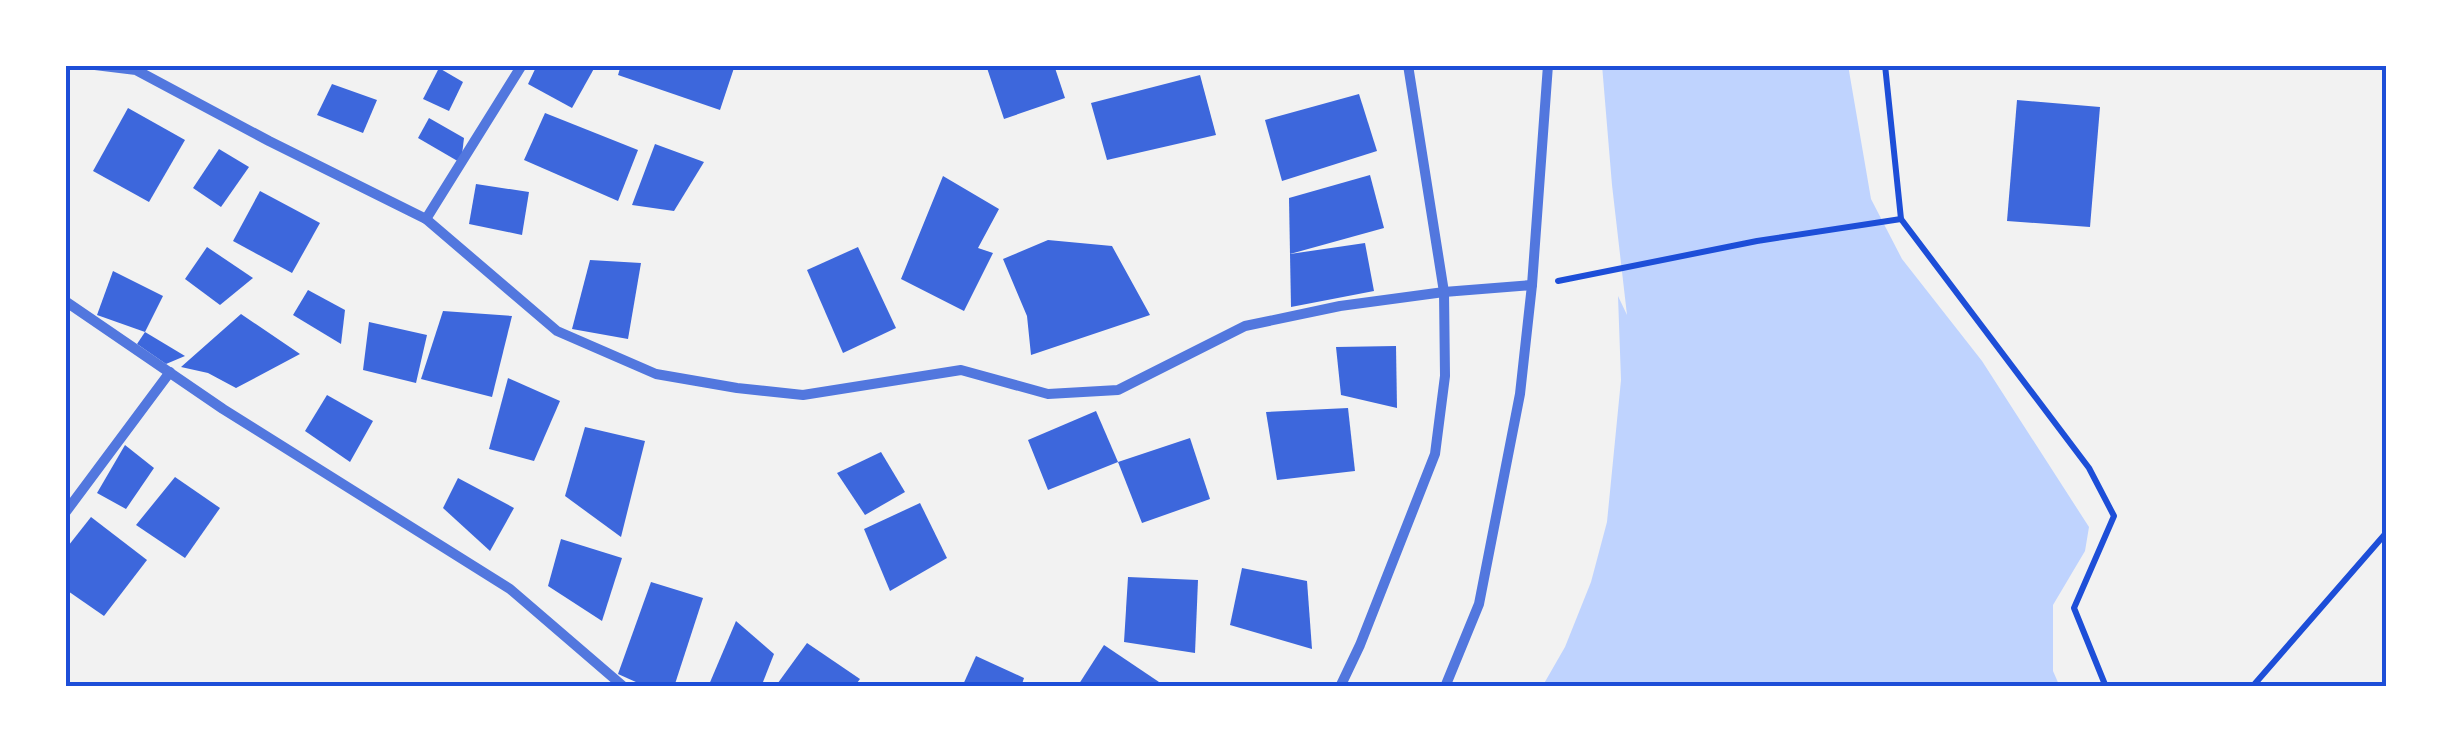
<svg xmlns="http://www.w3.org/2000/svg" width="2451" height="752" viewBox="0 0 2451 752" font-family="'DM Sans',sans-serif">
<rect width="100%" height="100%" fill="#f2f2f2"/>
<!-- water -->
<path fill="#bfd3fe" d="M 1602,65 L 1848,65 L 1871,199 L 1902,259 L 1982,361 L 2089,527 L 2085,551 L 2053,605 L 2053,671 L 2060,687 L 1542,687 L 1565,647 L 1591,582 L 1607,522 L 1621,380 L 1618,296 L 1627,315 L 1612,185 Z"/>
<!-- building -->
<g fill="#3d67dc">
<path d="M 537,65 L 596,65 L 572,108 L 528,84 Z"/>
<path d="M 621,65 L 735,65 L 720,110 L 618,75 Z"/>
<path d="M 986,65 L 1054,65 L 1065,98 L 1004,119 Z"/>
<path d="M 439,68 L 463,82 L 449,111 L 423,99 Z"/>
<path d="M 1200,75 L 1216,135 L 1107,160 L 1091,103 Z"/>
<path d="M 332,84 L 377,100 L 363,133 L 317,115 Z"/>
<path d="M 1359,94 L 1377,151 L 1282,181 L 1265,120 Z"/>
<path d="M 2017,100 L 2100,107 L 2090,227 L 2007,221 Z"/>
<path d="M 128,108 L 185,140 L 149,202 L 93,171 Z"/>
<path d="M 545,113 L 638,150 L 618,201 L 524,160 Z"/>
<path d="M 429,118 L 464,138 L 461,163 L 418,138 Z"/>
<path d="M 655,144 L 704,162 L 674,211 L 632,205 Z"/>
<path d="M 219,149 L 249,167 L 221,207 L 193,188 Z"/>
<path d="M 1370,175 L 1384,228 L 1290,254 L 1289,198 Z"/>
<path d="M 943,176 L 999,209 L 978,248 L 993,253 L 964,311 L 901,279 Z"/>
<path d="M 476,184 L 529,192 L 522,235 L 469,224 Z"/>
<path d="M 260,191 L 320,223 L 292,273 L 233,241 Z"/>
<path d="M 1048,240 L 1112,246 L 1150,315 L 1031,355 L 1027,316 L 1003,259 Z"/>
<path d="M 1365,243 L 1374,291 L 1291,307 L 1290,254 Z"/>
<path d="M 207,247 L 253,278 L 220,305 L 185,279 Z"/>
<path d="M 858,247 L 896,328 L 843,353 L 807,270 Z"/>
<path d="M 590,260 L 641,263 L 628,339 L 572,329 Z"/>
<path d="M 113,271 L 163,296 L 145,332 L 97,315 Z"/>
<path d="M 308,290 L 345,310 L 341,344 L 293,315 Z"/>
<path d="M 443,311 L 512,316 L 492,397 L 421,379 Z"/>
<path d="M 241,314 L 300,354 L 236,388 L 208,373 L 181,367 Z"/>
<path d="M 369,322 L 427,335 L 416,383 L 363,370 Z"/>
<path d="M 145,332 L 185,356 L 166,364 L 137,344 Z"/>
<path d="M 1396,346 L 1397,408 L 1341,395 L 1336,347 Z"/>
<path d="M 508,378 L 560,401 L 534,461 L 489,449 Z"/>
<path d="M 327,395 L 373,421 L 350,462 L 305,431 Z"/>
<path d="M 1348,408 L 1355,471 L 1277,480 L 1266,412 Z"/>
<path d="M 1096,411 L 1118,462 L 1048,490 L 1028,440 Z"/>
<path d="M 585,427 L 645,441 L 621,537 L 565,496 Z"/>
<path d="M 1190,438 L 1210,499 L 1142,523 L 1118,462 Z"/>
<path d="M 125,445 L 154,468 L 126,509 L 97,493 Z"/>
<path d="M 881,452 L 905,492 L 865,515 L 837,473 Z"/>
<path d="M 175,477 L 220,508 L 185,558 L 136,525 Z"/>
<path d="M 458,478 L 514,508 L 490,551 L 443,508 Z"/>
<path d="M 920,503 L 947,558 L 890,591 L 864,529 Z"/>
<path d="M 91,517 L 147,560 L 104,616 L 65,589 L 65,550 Z"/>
<path d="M 561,539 L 622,558 L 602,621 L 548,586 Z"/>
<path d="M 1242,568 L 1307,581 L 1312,649 L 1230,625 Z"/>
<path d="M 1128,577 L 1198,580 L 1195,653 L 1124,642 Z"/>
<path d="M 651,582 L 703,598 L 674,687 L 647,687 L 618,674 Z"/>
<path d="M 736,621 L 774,654 L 761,687 L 708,687 Z"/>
<path d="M 807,643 L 860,679 L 854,687 L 775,687 Z"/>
<path d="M 1104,645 L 1162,684 L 1160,687 L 1077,687 Z"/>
<path d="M 976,656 L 1024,678 L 1021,687 L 962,687 Z"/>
</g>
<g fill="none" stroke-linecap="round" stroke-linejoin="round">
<!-- path -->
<g stroke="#1d4ed8" stroke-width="6">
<path d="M 1885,65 L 1901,219 L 2089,468 L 2114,516 L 2074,608 L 2106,687"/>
<path d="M 1558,281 L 1757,241 L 1901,219"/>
<path d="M 2252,687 L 2386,533"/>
</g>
<!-- minor -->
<g stroke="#5277de" stroke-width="10">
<path d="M 95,65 L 136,70 L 269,141 L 426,219 L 557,331 L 656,374 L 737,388 L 803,395 L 961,370 L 1048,394 L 1118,390 L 1245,326 L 1340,306 L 1444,292 L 1532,285"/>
<path d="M 426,219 L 522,65"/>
<path d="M 65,301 L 223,409 L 510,589 L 624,687"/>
<path d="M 65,513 L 170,372"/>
<path d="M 1340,687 L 1360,645 L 1435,454 L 1445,376 L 1444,292 L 1408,65"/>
<path d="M 1445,687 L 1479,604 L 1520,394 L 1532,285 L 1548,65"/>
</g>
</g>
<!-- border -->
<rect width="2451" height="752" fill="none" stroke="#ffffff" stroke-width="135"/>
<rect x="68" y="68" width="2316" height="616" fill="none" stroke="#1d4ed8" stroke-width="4"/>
</svg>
